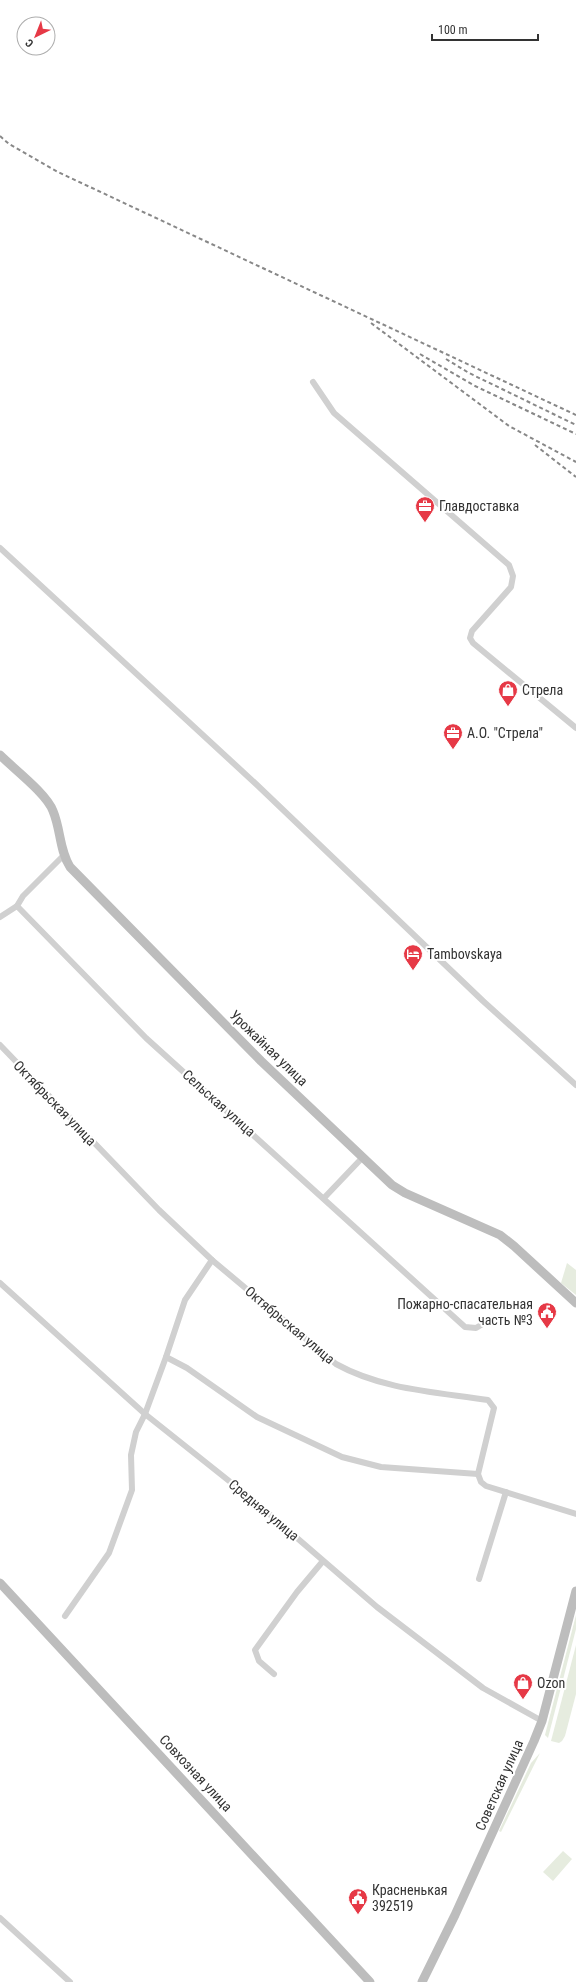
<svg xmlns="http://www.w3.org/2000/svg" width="576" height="1982" viewBox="0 0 576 1982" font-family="'Roboto Condensed',sans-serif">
<rect width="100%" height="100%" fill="#fff"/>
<!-- green -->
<g fill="#e6ecdf">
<path d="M 567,1263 L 576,1270 L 576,1295 L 561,1283 Z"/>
<path d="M 576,1615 L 576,1629 L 548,1738 L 545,1735 L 546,1731 Z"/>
<path d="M 576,1645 L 576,1694 L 565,1736 L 562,1741 L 559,1743 L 551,1741 Z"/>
<path d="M 540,1753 L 501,1832 L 499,1831 L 531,1763 Z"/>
<path d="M 563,1851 L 572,1859 L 553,1881 L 543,1872 Z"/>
</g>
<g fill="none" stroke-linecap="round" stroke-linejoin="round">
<!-- street -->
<g stroke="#d0d0d0" stroke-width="6">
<path d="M 313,382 L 334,413 L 509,565 L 513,576 L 511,587 L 472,631 L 470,638 L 473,643 L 576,728"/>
<path d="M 0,548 L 256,784 L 483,1001 L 576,1085"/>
<path d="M 63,856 L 23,896 L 17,906 L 146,1038 L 465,1327 L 476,1328 L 481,1325"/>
<path d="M 0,917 L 17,906"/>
<path d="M 0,1045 L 159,1210 L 212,1260 L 336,1364 C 383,1390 436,1392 488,1400 L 494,1408 L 478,1474 L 481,1482 L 486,1486 L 576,1514"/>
<path d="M 324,1198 L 363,1157"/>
<path d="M 212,1260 L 185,1300 L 166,1357 L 187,1368 L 257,1417 L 342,1457 L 381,1467 L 478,1474"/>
<path d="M 0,1283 L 145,1414 L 253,1500 L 377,1607 L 483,1688 L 542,1721"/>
<path d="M 479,1579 L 506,1492"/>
<path d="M 65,1616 L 109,1553 L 132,1490 L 131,1455 L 136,1432 L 145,1414 L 166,1357"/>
<path d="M 274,1674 L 259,1661 L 255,1650 L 297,1592 L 323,1561"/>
<path d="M 0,1918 L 70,1982"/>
</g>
<!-- secondary -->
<g stroke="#bdbdbd" stroke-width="9">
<path d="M 0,755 C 14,769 47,794 53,811 C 61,830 59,849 70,867 L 261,1061 L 392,1185 L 405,1193 L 500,1235 L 514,1246 L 576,1303"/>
<path d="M 0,1583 L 370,1982"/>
<path d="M 422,1982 L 455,1915 L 534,1741 L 542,1721 L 576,1591"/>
</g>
<!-- rail -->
<g stroke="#888" stroke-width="2" stroke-dasharray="4 3" stroke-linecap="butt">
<path d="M 0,136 L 9,144 L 58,172 L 576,415"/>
<path d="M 371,323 L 509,426 L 576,462"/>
<path d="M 420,354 L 475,386 L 576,434"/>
<path d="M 446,359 L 469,373 L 576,425"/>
<path d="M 535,445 L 576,477"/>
</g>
</g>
<!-- icons -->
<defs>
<g id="office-pin" transform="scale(1)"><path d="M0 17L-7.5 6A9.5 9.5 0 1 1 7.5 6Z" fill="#e63946" stroke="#fff"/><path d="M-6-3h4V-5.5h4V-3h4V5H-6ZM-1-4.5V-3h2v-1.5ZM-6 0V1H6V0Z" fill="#fff"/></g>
<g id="shop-pin" transform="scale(1)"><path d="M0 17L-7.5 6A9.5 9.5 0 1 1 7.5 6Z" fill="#e63946" stroke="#fff"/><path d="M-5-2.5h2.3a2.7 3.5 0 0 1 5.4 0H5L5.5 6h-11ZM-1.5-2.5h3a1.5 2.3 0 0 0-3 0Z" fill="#fff"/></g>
<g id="hotel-pin" transform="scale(1)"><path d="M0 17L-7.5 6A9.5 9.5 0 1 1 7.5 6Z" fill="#e63946" stroke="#fff"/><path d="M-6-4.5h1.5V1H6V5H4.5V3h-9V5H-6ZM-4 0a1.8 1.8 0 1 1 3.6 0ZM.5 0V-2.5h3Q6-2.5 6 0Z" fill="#fff"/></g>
<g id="civic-pin" transform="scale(1)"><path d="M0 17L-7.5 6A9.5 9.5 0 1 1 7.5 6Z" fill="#e63946" stroke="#fff"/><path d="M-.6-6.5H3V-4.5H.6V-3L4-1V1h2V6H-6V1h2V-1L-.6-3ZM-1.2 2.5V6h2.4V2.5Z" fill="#fff"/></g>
</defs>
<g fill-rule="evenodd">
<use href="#office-pin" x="425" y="506"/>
<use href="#shop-pin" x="508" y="690"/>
<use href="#office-pin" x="453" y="733"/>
<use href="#hotel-pin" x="413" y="954"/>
<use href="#civic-pin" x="547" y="1312"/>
<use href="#shop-pin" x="523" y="1683"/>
<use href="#civic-pin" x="358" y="1898"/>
</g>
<g text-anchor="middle" stroke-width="4" stroke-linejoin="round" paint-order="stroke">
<!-- poi labels -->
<g font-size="14" fill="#333" stroke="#fff" text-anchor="start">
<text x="439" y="511">Главдоставка</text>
<text x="522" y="695">Стрела</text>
<text x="467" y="738">А.О. "Стрела"</text>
<text x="427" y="959">Tambovskaya</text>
<text x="533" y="1309" text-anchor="end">Пожарно-спасательная<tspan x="533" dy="16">часть №3</tspan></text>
<text x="537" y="1688">Ozon</text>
<text x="372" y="1895">Красненькая<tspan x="372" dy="16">392519</tspan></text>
</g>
<!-- street labels -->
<g font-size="14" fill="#333" stroke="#fff">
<text transform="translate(269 1048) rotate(44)" y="5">Урожайная улица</text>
<text transform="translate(55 1103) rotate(46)" y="5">Октябрьская улица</text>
<text transform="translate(219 1103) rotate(42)" y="5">Сельская улица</text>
<text transform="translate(290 1325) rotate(40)" y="5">Октябрьская улица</text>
<text transform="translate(264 1510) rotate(40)" y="5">Средняя улица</text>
<text transform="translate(196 1773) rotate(47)" y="5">Совхозная улица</text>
<text transform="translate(499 1785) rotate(-66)" y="5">Советская улица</text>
</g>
</g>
<!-- north arrow -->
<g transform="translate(36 36) rotate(223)"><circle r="19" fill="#ffffff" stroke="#adadad"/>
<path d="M0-3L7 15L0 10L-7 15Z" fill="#e63946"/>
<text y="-6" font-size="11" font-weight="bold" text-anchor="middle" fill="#333333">С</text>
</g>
<!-- scale -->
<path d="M432 34v6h106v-6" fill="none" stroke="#333333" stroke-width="2"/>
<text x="438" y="34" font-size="12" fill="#333333" stroke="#ffffff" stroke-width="3" paint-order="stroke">100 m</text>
</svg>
